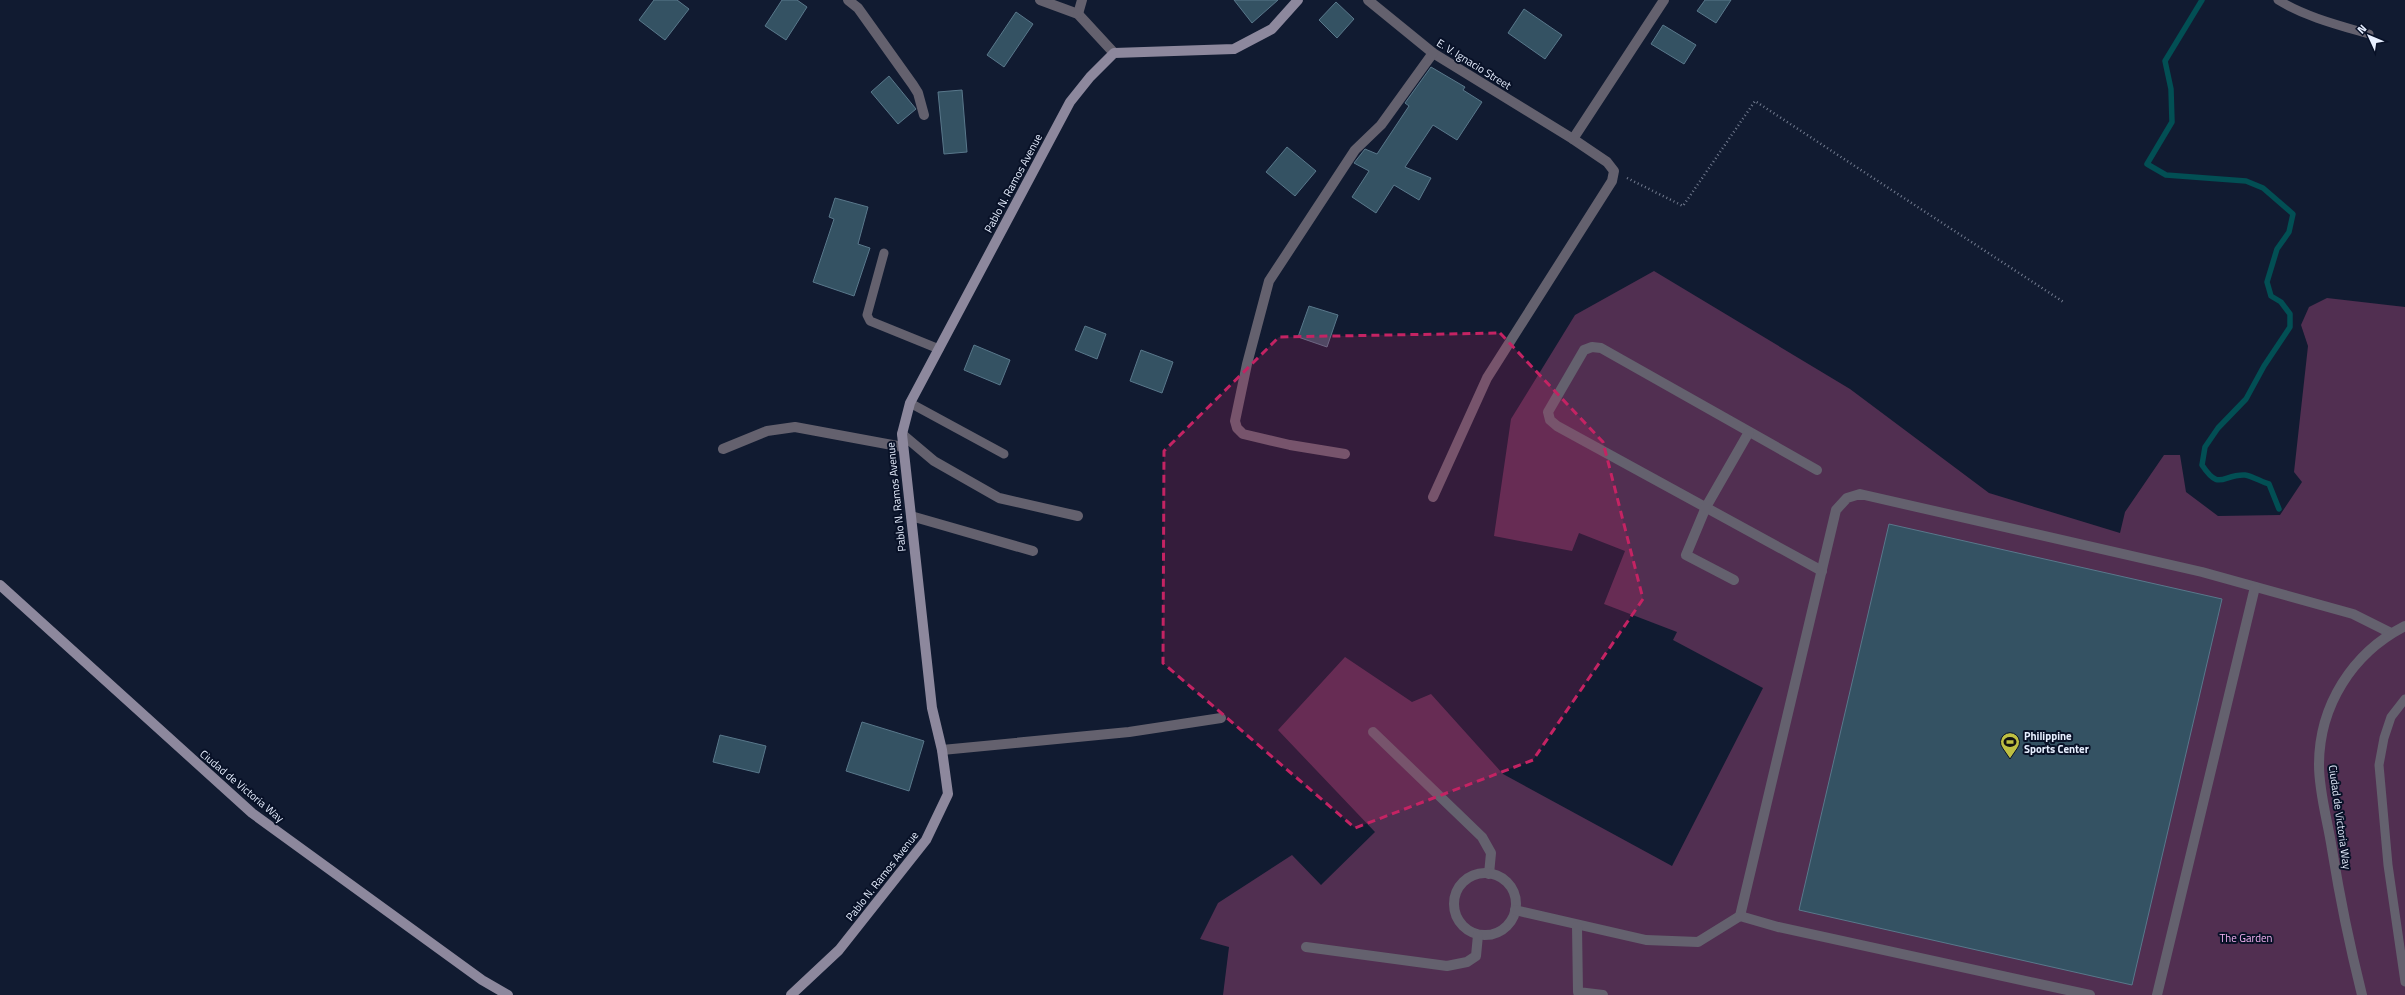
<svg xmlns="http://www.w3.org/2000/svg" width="2405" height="995" viewBox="0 0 2405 995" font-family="'Titillium Web',sans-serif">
<rect width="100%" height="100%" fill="#111b31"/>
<!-- green -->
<path fill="#512f51" d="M 1654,271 L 1850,389 L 1989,493 L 2120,533 L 2125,512 L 2164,455 L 2180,455 L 2186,492 L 2218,516 L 2280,515 L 2302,482 L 2294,472 L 2308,346 L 2301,325 L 2309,307 L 2327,298 L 2405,307 L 2405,995 L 1223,995 L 1229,947 L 1200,939 L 1218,903 L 1292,855 L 1321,885 L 1375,832 L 1278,730 L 1345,657 L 1412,702 L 1431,694 L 1503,774 L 1672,866 L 1763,688 L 1673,640 L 1677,632 L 1604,604 L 1625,551 L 1579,533 L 1572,551 L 1494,536 L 1511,419 L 1575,315 Z"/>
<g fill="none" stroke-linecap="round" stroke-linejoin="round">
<!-- stream -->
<path stroke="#024f54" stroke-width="5.5" d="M 2202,0 L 2165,61 L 2171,89 L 2172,122 L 2147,164 L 2166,175 L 2246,181 L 2263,188 L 2293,214 L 2289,232 L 2277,249 L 2267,282 L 2271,296 L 2281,302 L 2290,314 L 2290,327 L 2264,366 L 2246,399 L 2218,428 L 2205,447 L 2202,465 C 2220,492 2222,474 2245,475 C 2252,476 2262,482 2269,484 L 2279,509"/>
</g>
<!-- building -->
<g fill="#345263" stroke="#59788b">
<path d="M 654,0 L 677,0 L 689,9 L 665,40 L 639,20 Z"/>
<path d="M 782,0 L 797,0 L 807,7 L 786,40 L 765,26 Z"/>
<path d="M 1234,0 L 1278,0 L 1252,23 Z"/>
<path d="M 1705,0 L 1731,0 L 1716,23 L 1697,11 Z"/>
<path d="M 1336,2 L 1354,19 L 1337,38 L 1319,20 Z"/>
<path d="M 1524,9 L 1562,35 L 1545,59 L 1508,33 Z"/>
<path d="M 1016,12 L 1033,24 L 1004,67 L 987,55 Z"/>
<path d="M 1663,25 L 1696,45 L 1684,64 L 1651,44 Z"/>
<path d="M 1431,67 L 1465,87 L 1463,90 L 1482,102 L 1457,140 L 1433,125 L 1405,167 L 1431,178 L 1419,200 L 1394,185 L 1376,213 L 1352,197 L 1369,171 L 1354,163 L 1365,149 L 1377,154 L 1409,106 L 1405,103 Z"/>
<path d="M 889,76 L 916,109 L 898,124 L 871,92 Z"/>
<path d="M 962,90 L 967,152 L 944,154 L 938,92 Z"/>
<path d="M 1287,147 L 1316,171 L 1295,196 L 1266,172 Z"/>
<path d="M 835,198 L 868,207 L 858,244 L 870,248 L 854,296 L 813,282 L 834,219 L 829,217 Z"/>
<path d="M 1309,306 L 1338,315 L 1327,347 L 1298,337 Z"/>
<path d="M 1085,326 L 1106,334 L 1097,359 L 1075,350 Z"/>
<path d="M 974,345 L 1010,360 L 1000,385 L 964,370 Z"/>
<path d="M 1141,350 L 1173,362 L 1162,393 L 1130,381 Z"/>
<path d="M 1889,524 L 2222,599 L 2132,985 L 1799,910 Z"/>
<path d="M 862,722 L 924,741 L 909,791 L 846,771 Z"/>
<path d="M 720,735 L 766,746 L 759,773 L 713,762 Z"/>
</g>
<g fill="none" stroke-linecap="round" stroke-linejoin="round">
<!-- path -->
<path stroke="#737c90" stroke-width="2.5" stroke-dasharray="1 3" stroke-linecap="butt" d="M 1627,178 L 1683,206 L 1755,101 L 2065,303"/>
<!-- lane -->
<g stroke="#64616e" stroke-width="9">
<path d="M 2278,0 C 2306,17 2338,25 2369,34"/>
<path d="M 884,253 L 867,315 L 870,321 L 939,349"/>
<path d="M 910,403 L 1004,454"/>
<path d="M 2405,699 L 2391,717 L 2384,738 L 2379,765 L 2388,865 L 2405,982"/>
</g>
<!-- street -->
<g stroke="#64616e" stroke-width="10">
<path d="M 848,0 L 858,8 L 913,85 L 918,93 L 924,115"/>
<path d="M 1040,0 L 1078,14 L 1114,53"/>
<path d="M 1368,0 L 1433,53 L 1573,139 L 1607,162 L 1614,171 L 1612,181 L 1487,378 L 1433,497"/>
<path d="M 1078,14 L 1082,0"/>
<path d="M 1573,139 L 1664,0"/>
<path d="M 902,434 L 934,461 L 999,498 L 1078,516"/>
<path d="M 723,449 L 767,431 L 795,427 L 903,447"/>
<path d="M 1345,454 L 1290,445 L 1243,434 L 1237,428 L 1235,421 L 1247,364 L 1269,281 L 1355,150 L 1381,125 L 1433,53"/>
<path d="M 1817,470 L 1601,348 L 1592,347 L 1584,350 L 1548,412 L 1550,420 L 1557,426 L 1822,571"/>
<path d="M 911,516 L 1033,551"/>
<path d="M 1734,580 L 1686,555 L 1706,507 L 1749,432"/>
<path d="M 1373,732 L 1482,837 L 1491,853 L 1489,874"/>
<path d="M 942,750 L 1129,732 L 1221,718"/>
<circle cx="1485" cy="904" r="31"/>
<path d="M 1515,910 L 1646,940 L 1698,942 L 1740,916"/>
<path d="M 1577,926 L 1578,992 L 1603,995"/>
<path d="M 1306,947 L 1447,966 L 1467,962 L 1476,956 L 1478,935"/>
<path d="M 2090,995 L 1778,927 L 1740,916 L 1836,510 L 1847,498 L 1860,494 L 2202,572 L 2353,614 L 2391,633"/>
<path d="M 2157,995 L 2255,587"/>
<path d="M 2362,995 C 2350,947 2340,899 2332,849 C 2328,822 2319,793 2319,765 C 2319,706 2352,653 2405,626"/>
</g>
<!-- secondary -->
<g stroke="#8d889d" stroke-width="10">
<path d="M 0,585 L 252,813 L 482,980 L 508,995"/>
<path d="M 791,995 L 839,950 L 926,840 L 948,794 L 942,750 L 932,708 L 902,434 L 910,403 L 1070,102 L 1090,77 L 1114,53 L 1234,49 L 1272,29 L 1298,0"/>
</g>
</g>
<!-- marked area -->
<path fill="#c42363" fill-opacity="0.2" stroke="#c42363" stroke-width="3" stroke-dasharray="8 5" stroke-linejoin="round" d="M 1500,333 L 1603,442 L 1643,599 L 1533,760 L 1355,828 L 1163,663 L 1164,451 L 1279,337 Z"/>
<!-- icons -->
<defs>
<g id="stadium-pin" transform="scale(1)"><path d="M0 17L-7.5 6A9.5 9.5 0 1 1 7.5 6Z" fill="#bebf42" stroke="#081127"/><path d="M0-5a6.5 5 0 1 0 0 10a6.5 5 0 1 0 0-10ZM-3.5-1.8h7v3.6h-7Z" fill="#111"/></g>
</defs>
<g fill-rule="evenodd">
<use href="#stadium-pin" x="2010" y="742"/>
</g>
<g text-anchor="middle" stroke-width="4" stroke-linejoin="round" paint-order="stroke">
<!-- street labels -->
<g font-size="11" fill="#e7efff" stroke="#081127">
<text transform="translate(1474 64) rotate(32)" y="4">E. V. Ignacio Street</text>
<text transform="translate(1013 183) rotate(-62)" y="4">Pablo N. Ramos Avenue</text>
<text transform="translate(896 497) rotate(-96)" y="4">Pablo N. Ramos Avenue</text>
<text transform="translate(242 786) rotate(40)" y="4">Ciudad de Victoria Way</text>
<text transform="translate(2340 817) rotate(82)" y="4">Ciudad de Victoria Way</text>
<text transform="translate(882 876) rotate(-52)" y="4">Pablo N. Ramos Avenue</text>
</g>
<!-- poi labels -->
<g font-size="11" font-weight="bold" fill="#e7efff" stroke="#081127" text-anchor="start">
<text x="2024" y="740">Philippine<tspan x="2024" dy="13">Sports Center</tspan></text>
</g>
<!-- park labels -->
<g font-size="11" fill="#f5b3f3" stroke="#081127">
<text x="2246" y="942">The Garden</text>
</g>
</g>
<!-- north arrow -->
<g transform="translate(2369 36) rotate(314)" stroke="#081127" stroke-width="3" paint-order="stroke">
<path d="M0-3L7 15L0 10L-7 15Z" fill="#e7efff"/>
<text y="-6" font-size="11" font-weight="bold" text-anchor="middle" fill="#e7efff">N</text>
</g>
</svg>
